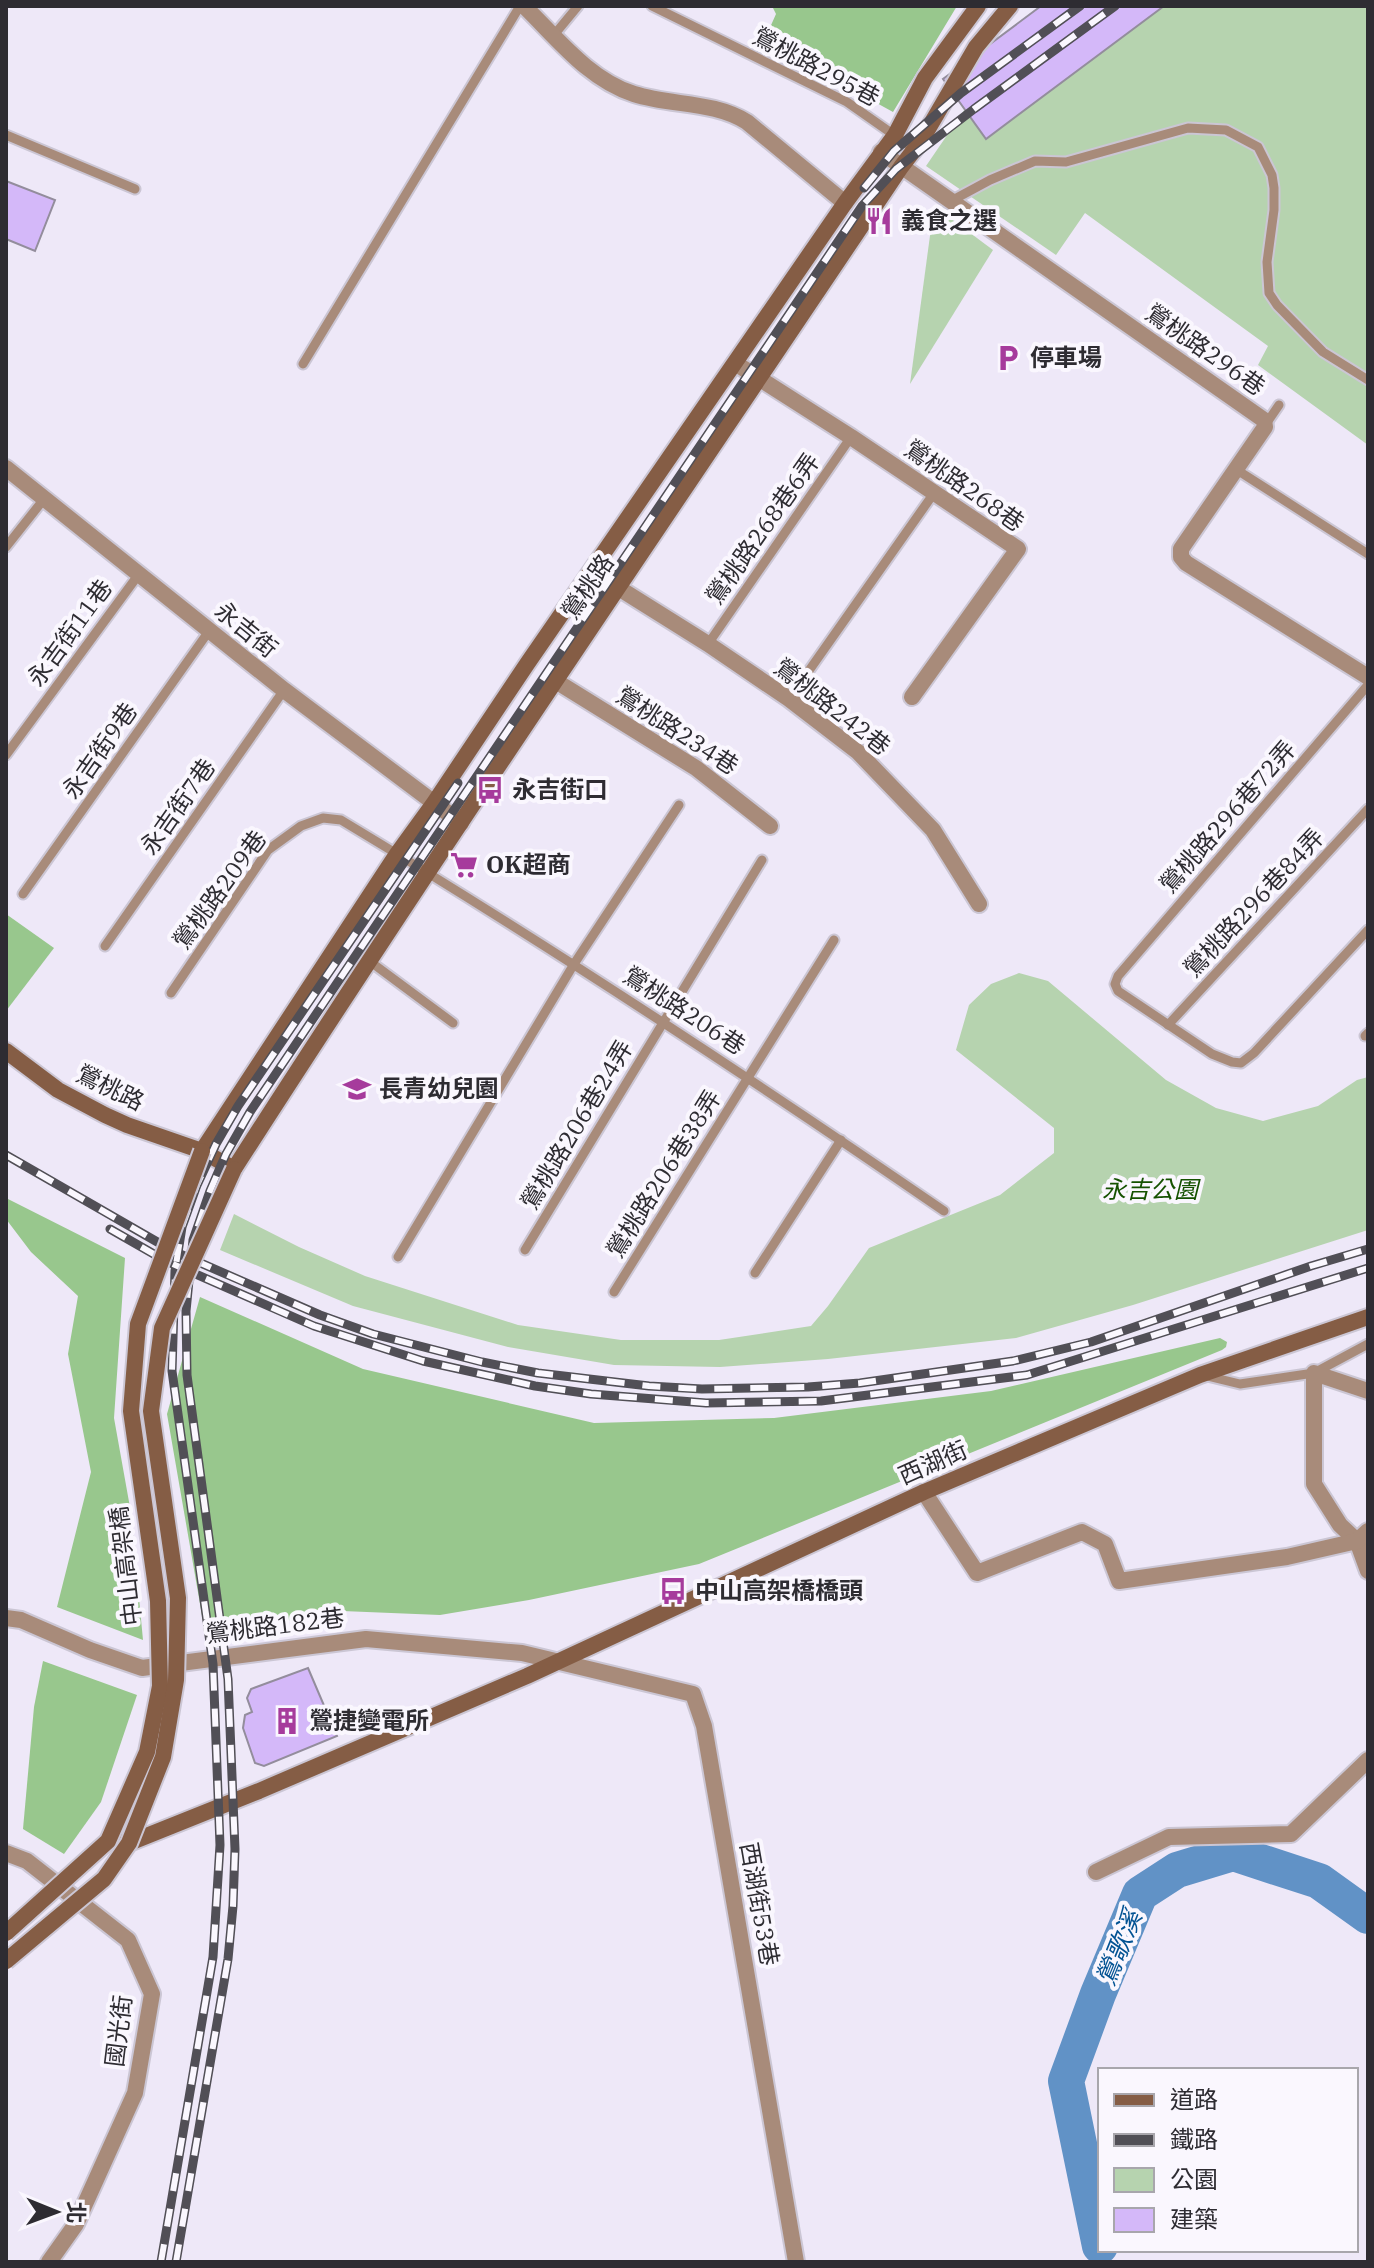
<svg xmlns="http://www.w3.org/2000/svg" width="1374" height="2268" viewBox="0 0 1374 2268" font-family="'IBM Plex Serif','Noto Sans TC',serif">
<rect width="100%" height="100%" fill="#eee8f8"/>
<!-- green -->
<g fill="#b6d3af">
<path d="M 1041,6 L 1368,6 L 1368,445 L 1258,365 L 1268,346 L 1085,213 L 1056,255 L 926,166 L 1027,18 Z"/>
<path d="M 934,206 L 993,250 L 910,384 Z"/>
<path d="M 1019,973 L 1048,981 L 1166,1080 L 1216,1108 L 1263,1121 L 1318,1106 L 1357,1080 L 1368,1077 L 1368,1230 L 1133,1305 L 1016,1338 L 828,1359 L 720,1367 L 614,1365 L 508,1347 L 353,1306 L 220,1250 L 234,1214 L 299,1247 L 365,1276 L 518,1325 L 621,1340 L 719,1340 L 811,1326 L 828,1306 L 869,1248 L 1000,1195 L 1054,1153 L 1054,1128 L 956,1050 L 969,1005 L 991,984 Z"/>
</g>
<!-- forest -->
<g fill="#98c78d">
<path d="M 772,6 L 957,6 L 893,112 L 764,41 L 776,14 Z"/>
<path d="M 6,914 L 54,948 L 6,1011 Z"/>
<path d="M 6,1198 L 125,1258 L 114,1418 L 131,1513 L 143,1640 L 57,1607 L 91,1472 L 68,1354 L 78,1296 L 31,1252 L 6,1219 Z"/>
<path d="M 200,1297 L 363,1369 L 594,1423 L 774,1418 L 991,1391 L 1220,1338 L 1227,1342 L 1226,1347 L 1222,1350 L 699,1564 L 529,1600 L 440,1615 L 318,1610 L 208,1650 L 167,1414 Z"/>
<path d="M 43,1661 L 137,1695 L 101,1802 L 64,1854 L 23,1829 L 34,1707 Z"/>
</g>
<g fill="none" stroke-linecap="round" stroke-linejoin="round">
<!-- river -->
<path stroke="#6192c6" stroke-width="36" d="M 1100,2246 L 1066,2081 L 1098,1994 L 1140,1894 L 1177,1870 L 1233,1853 L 1319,1881 L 1368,1916"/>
</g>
<!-- building -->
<g fill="#d4b8f9" stroke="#938d9c" stroke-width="2">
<path d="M 1041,6 L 1164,6 L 986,139 L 943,79 Z"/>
<path d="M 6,181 L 55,200 L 35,251 L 6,239 Z"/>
<path d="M 308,1668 L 337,1736 L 264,1766 L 255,1763 L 243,1728 L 245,1715 L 252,1712 L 247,1698 L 251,1689 Z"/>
</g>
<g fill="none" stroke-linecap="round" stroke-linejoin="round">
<!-- lane casing -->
<g stroke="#cbc6d4" stroke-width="13">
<g id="lane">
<path d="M 652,6 L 847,102 L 914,149"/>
<path d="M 554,35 L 578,6"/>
<path d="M 6,135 L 135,189"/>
<path d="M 951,201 L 990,180 L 1035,161 L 1066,162 L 1188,128 L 1226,130 L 1258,147 L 1272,175 L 1274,188 L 1274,210 L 1267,262 L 1269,293 L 1277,305 L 1323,352 L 1368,380"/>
<path d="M 303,364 L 520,6"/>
<path d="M 1266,424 L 1279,405"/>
<path d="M 1237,470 L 1368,554"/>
<path d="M 6,547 L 44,499"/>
<path d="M 708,644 L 851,437"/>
<path d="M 1368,685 L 1118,976 L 1115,984 L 1118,991 L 1212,1054 L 1232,1062 L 1241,1063 L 1254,1053 L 1368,930"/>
<path d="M 789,699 L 934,493"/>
<path d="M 6,755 L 139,574"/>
<path d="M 23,894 L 209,631"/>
<path d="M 105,946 L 284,690"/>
<path d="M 368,960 L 453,1023"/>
<path d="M 171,993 L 268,850 L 301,826 L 323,818 L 341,820 C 547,944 746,1075 944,1211"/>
<path d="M 1168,1025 L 1368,809"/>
<path d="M 1365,1036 L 1368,1033"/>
<path d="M 525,1250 L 762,860"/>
<path d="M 398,1257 L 574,964 L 679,805"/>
<path d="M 755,1273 L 841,1140"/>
<path d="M 614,1292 L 834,940"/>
<path d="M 1203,1375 L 1240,1384 L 1314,1373 L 1368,1344"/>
</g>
</g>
<!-- street casing -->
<g stroke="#cbc6d4" stroke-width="20">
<g id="street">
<path d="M 524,6 C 557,38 589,80 634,94 C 672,106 713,101 747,122 L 845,203"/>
<path d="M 881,152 L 1264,420 L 1265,427 L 1181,549 L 1181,557 L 1186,563 L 1368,677"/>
<path d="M 735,363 L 851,437 L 1018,549 L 912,697"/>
<path d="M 6,468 L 284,690 L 461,823"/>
<path d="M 617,587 L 708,644 L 789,699 L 858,752 L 933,830 L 979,904"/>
<path d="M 554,680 L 696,768 L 770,826"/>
<path d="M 1368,1391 L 1314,1373 L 1314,1484 L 1340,1525 L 1357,1541 L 1368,1571"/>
<path d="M 924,1492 L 977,1573 L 1082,1532 L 1105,1544 L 1119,1581 L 1287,1557 L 1357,1541 L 1368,1531"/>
<path d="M 6,1618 L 21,1620 L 90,1650 L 142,1668 L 366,1639 L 522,1653 L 693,1694 L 704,1726 L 796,2262"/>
<path d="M 6,1853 L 27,1861 L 128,1940 L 152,1994 L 135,2093 L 76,2224 L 49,2262"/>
<path d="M 1096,1872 L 1169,1837 L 1291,1834 L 1368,1760"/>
</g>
</g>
<!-- secondary casing -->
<g stroke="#cbc6d4" stroke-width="20">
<g id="secondary">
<path d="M 6,1051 L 58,1090 L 105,1115 L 127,1125 L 202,1151 L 234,1169 C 451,831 678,500 901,167 L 921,141 L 976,47 L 1010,6"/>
<path d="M 202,1151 L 397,854 L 434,803 L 527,664 L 845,203 L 895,135 L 925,78 L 978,6"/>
<path d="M 108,1841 L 129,1843 L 259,1791 L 527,1676 L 924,1492 L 1200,1375 L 1368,1317"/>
</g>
</g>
<!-- lane -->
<use href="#lane" stroke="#a88b7a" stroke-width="9"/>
<!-- street -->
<use href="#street" stroke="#a88b7a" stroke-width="16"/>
<!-- secondary -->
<use href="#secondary" stroke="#855d45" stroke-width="16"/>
<!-- rail casing -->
<g stroke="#514f56" stroke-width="9">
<g id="rail">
<path d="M 864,188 L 894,151 L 961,93 L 1080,6"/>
<path d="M 6,1155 L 173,1251 L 320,1315 L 373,1334 L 482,1362 L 538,1373 L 649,1386 L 702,1389 L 808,1387 L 860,1383 L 1013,1361 L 1091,1342 L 1311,1266 L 1368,1249"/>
<path d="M 110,1229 L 166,1261 L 314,1326 L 423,1361 L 535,1386 L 591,1394 L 706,1403 L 821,1401 L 1027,1375 L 1368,1268"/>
<path d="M 161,2262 L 213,1957 L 220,1845 L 213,1664 L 172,1371 L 175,1271 L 182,1227 L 197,1185 L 216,1144 L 238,1106 L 458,783"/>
<path d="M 176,2262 L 228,1959 L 233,1906 L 235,1849 L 228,1679 L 187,1375 L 186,1311 L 193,1240 L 210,1191 L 226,1154 L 250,1112 L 862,206 L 896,169 L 974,109 L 1115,6"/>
</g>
</g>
<!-- rail -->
<use href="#rail" stroke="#faf7fe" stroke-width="6" stroke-dasharray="18" stroke-linecap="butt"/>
<!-- secondary-bridge casing -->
<g stroke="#cbc6d4" stroke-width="20" stroke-linecap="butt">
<g id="secondary-bridge">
<path d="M 6,1933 L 108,1841 L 147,1752 L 160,1686 L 158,1601 L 131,1411 L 138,1324 L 202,1151"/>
<path d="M 6,1961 L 104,1879 L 129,1843 L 163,1757 L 176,1680 L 178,1598 L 151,1411 L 162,1328 L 234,1169"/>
</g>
</g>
<!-- secondary-bridge -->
<use href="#secondary-bridge" stroke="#855d45" stroke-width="16"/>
</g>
<!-- icons -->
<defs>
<g id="restaurant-bare" transform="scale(2.16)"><path d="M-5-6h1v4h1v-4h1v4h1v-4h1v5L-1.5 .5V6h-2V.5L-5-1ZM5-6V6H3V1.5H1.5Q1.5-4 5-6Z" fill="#a63b9c" stroke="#faf7fe" stroke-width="2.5" paint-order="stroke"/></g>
<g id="parking-bare" transform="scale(2.16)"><path d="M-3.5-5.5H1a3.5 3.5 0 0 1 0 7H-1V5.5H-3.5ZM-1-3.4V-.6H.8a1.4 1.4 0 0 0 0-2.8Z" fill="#a63b9c" stroke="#faf7fe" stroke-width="2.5" paint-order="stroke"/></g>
<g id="bus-bare" transform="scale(2.16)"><path d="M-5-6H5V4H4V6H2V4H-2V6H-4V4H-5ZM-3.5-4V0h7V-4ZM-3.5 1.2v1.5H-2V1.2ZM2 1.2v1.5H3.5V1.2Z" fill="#a63b9c" stroke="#faf7fe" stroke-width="2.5" paint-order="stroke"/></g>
<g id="supermarket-bare" transform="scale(2.16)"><path d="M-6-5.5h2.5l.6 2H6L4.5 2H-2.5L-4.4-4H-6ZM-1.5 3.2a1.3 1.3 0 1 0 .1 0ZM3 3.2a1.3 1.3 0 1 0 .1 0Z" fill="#a63b9c" stroke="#faf7fe" stroke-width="2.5" paint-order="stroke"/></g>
<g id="school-bare" transform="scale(2.16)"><path d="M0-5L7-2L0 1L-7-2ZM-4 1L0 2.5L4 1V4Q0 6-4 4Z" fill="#a63b9c" stroke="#faf7fe" stroke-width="2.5" paint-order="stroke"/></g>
<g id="building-bare" transform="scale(2.16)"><path d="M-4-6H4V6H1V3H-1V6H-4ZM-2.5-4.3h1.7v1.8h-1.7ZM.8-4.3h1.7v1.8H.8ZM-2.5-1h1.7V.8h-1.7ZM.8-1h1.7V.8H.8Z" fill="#a63b9c" stroke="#faf7fe" stroke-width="2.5" paint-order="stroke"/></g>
</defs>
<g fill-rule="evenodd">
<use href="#restaurant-bare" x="879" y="221"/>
<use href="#parking-bare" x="1008" y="358"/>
<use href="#bus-bare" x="490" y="790"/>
<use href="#supermarket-bare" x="464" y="865"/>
<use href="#school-bare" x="357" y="1089"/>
<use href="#bus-bare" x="673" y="1591"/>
<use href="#building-bare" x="287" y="1721"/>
</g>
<g text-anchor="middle" stroke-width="8" stroke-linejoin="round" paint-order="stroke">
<!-- street labels -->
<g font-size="24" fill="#2e2c32" stroke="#faf7fe">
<text transform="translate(816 67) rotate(28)" y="8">鶯桃路295巷</text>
<text transform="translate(1205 350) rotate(35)" y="8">鶯桃路296巷</text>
<text transform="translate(964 486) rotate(35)" y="8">鶯桃路268巷</text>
<text transform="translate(763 529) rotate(-55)" y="8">鶯桃路268巷6弄</text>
<text transform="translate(588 587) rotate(-56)" y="8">鶯桃路</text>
<text transform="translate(246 630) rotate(39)" y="8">永吉街</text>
<text transform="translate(70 633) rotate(-54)" y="8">永吉街11巷</text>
<text transform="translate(832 707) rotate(38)" y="8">鶯桃路242巷</text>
<text transform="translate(677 731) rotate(33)" y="8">鶯桃路234巷</text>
<text transform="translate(100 751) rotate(-55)" y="8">永吉街9巷</text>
<text transform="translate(178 807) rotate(-55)" y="8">永吉街7巷</text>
<text transform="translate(1228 817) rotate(-49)" y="8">鶯桃路296巷72弄</text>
<text transform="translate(220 890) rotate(-54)" y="8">鶯桃路209巷</text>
<text transform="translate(1254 903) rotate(-47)" y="8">鶯桃路296巷84弄</text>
<text transform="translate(684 1011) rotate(33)" y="8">鶯桃路206巷</text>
<text transform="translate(110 1088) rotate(26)" y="8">鶯桃路</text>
<text transform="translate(577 1125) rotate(-59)" y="8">鶯桃路206巷24弄</text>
<text transform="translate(664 1174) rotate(-58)" y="8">鶯桃路206巷38弄</text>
<text transform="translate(933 1463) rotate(-24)" y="8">西湖街</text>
<text transform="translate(126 1566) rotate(-97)" y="8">中山高架橋</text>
<text transform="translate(275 1626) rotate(-7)" y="8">鶯桃路182巷</text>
<text transform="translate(759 1904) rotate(80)" y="8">西湖街53巷</text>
<text transform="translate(119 2031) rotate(-83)" y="8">國光街</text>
</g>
<!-- poi labels -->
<g font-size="24" font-weight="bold" fill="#2e2c32" stroke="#faf7fe" text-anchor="start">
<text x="901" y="229">義食之選</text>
<text x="1030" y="366">停車場</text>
<text x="512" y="798">永吉街口</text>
<text x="486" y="873">OK超商</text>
<text x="379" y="1097">長青幼兒園</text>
<text x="695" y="1599">中山高架橋橋頭</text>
<text x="309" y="1729">鶯捷變電所</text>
</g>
<!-- park labels -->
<g font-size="24" font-style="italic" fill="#155200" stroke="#faf7fe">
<text x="1150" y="1198">永吉公園</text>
</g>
<!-- water labels -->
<g font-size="26" font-style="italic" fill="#035393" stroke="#faf7fe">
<text transform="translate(1119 1948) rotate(-68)" y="9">鶯歌溪</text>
</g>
</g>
<!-- border -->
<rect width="1374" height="2268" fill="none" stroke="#2e2c32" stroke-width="16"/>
<!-- legend -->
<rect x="1098" y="2068" width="260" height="184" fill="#faf7fe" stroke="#a8a6ac" stroke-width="2"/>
<rect x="1114" y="2094" width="40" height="12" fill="#855d45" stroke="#a8a6ac" stroke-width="2"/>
<text x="1170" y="2108" font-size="24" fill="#2e2c32">道路</text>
<rect x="1114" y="2134" width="40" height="12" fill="#514f56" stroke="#a8a6ac" stroke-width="2"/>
<text x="1170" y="2148" font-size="24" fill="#2e2c32">鐵路</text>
<rect x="1114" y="2168" width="40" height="24" fill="#b6d3af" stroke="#a8a6ac" stroke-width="2"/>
<text x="1170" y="2188" font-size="24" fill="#2e2c32">公園</text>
<rect x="1114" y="2208" width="40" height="24" fill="#d4b8f9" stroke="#a8a6ac" stroke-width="2"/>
<text x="1170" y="2228" font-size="24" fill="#2e2c32">建築</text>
<!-- north arrow -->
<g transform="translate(56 2212) rotate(91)" stroke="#faf7fe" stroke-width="6" paint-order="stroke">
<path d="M0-6L14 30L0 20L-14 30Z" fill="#2e2c32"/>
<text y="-12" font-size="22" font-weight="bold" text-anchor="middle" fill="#2e2c32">北</text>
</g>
</svg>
